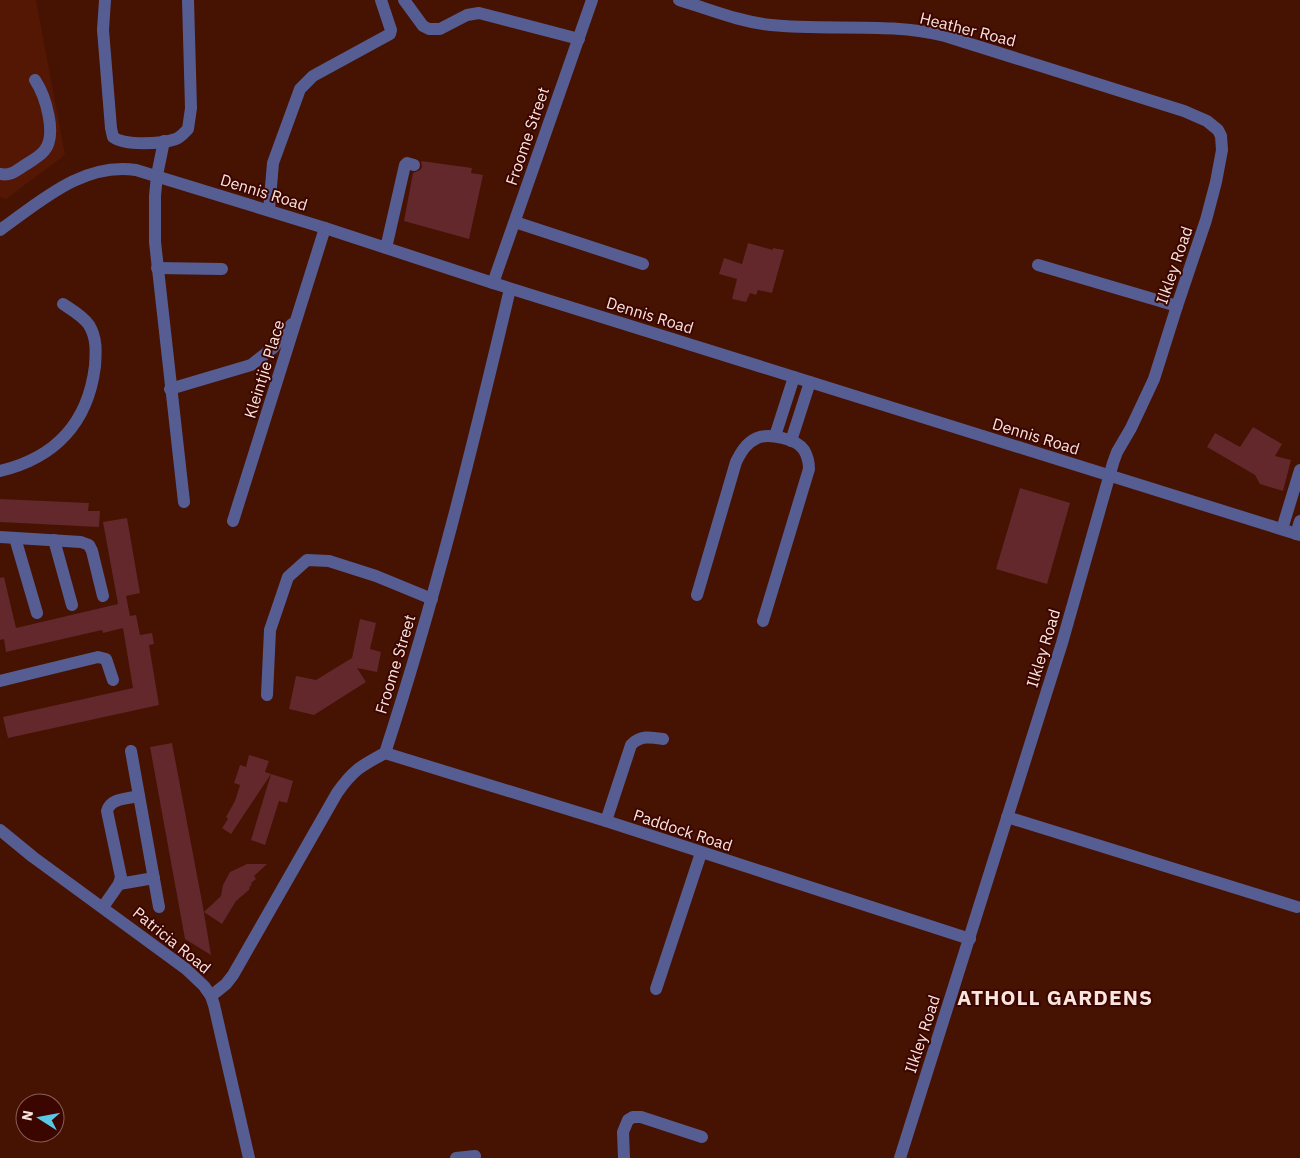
<svg xmlns="http://www.w3.org/2000/svg" width="1300" height="1158" viewBox="0 0 1300 1158" font-family="'IBM Plex Sans',sans-serif">
<rect width="100%" height="100%" fill="#461202"/>
<!-- built -->
<path fill="#531704" d="M 0,0 L 36,0 L 65,155 L 6,199 L 0,197 Z"/>
<!-- building -->
<g fill="#62282c">
<path d="M 421,161 L 472,168 L 471,173 L 483,175 L 469,239 L 404,221 L 413,173 L 420,170 L 422,167 Z"/>
<path d="M 748,243 L 773,250 L 773,248 L 784,250 L 772,293 L 758,290 L 756,295 L 750,293 L 746,302 L 732,299 L 737,279 L 719,274 L 724,258 L 742,264 Z"/>
<path d="M 1253,427 L 1282,444 L 1275,456 L 1291,460 L 1283,491 L 1260,484 L 1255,475 L 1207,447 L 1215,433 L 1240,447 Z"/>
<path d="M 1020,488 L 1070,503 L 1047,584 L 996,569 Z"/>
<path d="M 0,499 L 89,503 L 88,511 L 100,511 L 99,527 L 0,522 Z"/>
<path d="M 127,518 L 140,593 L 126,596 L 130,616 L 136,615 L 140,635 L 152,633 L 154,644 L 149,645 L 159,705 L 8,738 L 3,717 L 133,688 L 123,628 L 103,633 L 102,630 L 6,652 L 4,639 L 0,640 L 0,578 L 4,577 L 16,628 L 118,604 L 103,522 Z"/>
<path d="M 360,619 L 376,623 L 370,649 L 381,652 L 377,672 L 357,668 L 366,682 L 314,715 L 289,709 L 296,676 L 316,680 L 352,658 Z"/>
<path d="M 172,743 L 203,907 L 211,955 L 185,939 L 150,747 Z"/>
<path d="M 249,755 L 269,761 L 265,772 L 271,774 L 231,834 L 222,828 L 228,819 L 226,817 L 235,801 L 240,785 L 234,783 L 240,765 L 246,767 Z"/>
<path d="M 271,774 L 293,781 L 287,803 L 279,801 L 265,845 L 251,840 Z"/>
<path d="M 247,864 L 267,864 L 254,876 L 256,879 L 251,883 L 252,884 L 249,888 L 250,889 L 236,901 L 222,924 L 204,912 L 221,896 L 223,885 L 230,872 Z"/>
</g>
<g fill="none" stroke-linecap="round" stroke-linejoin="round">
<!-- minor -->
<g stroke="#565d93" stroke-width="12">
<path d="M 105,0 L 103,30 L 111,128 L 113,137 C 125,146 161,144 176,139 C 181,137 184,133 188,129 L 191,108 L 188,0"/>
<path d="M 404,0 L 423,26 L 429,29 L 440,29 L 467,15 L 479,13 L 579,39"/>
<path d="M 679,0 C 709,9 740,22 771,25 C 828,31 890,22 945,36 L 1184,111 L 1207,121 L 1218,130 L 1221,136 L 1222,150 L 1216,182 L 1206,220 L 1177,306 L 1154,379 L 1131,428 L 1117,452 L 1113,463 L 1062,643 L 900,1158"/>
<path d="M 164,141 L 157,175 L 155,196 L 155,242 L 184,502"/>
<path d="M 0,174 C 11,176 16,171 25,165 C 31,161 39,157 44,151 C 58,135 45,95 35,80"/>
<path d="M 269,210 L 273,163 L 300,89 L 313,76 L 390,34 L 391,30 L 381,0"/>
<path d="M 515,222 L 643,264"/>
<path d="M 0,230 C 41,201 83,162 136,170 L 325,228 L 493,283 L 1300,535"/>
<path d="M 386,248 L 405,165 L 407,163 L 414,165"/>
<path d="M 1038,265 L 1177,306"/>
<path d="M 157,268 L 222,269"/>
<path d="M 493,283 L 592,0"/>
<path d="M 170,389 L 251,365 L 273,348 L 292,324"/>
<path d="M 775,436 L 794,377"/>
<path d="M 791,441 L 810,382"/>
<path d="M 0,471 C 55,458 88,423 95,366 C 96,352 97,338 89,325 C 83,316 72,310 63,304"/>
<path d="M 233,521 L 325,228"/>
<path d="M 1282,529 L 1300,470"/>
<path d="M 1296,534 L 1300,521"/>
<path d="M 0,537 L 81,542 L 89,545 L 92,551 L 103,596"/>
<path d="M 15,538 L 37,613"/>
<path d="M 54,540 L 72,605"/>
<path d="M 697,595 L 736,462 C 741,452 746,443 757,438 C 769,433 797,439 804,450 C 808,457 809,462 809,469 L 763,621"/>
<path d="M 0,681 L 98,657 L 106,659 L 113,680"/>
<path d="M 267,695 L 270,630 L 288,577 L 307,560 L 329,561 L 376,576 L 432,599"/>
<path d="M 131,751 L 159,907"/>
<path d="M 385,753 L 606,821 L 970,939"/>
<path d="M 1007,817 L 1297,907"/>
<path d="M 606,821 L 631,745 C 640,735 651,737 663,739"/>
<path d="M 0,830 L 33,857 L 186,969 L 204,986 L 211,996 L 214,1005 L 249,1158"/>
<path d="M 119,884 L 154,878"/>
<path d="M 103,907 L 119,884 L 121,877 L 107,811 C 110,798 127,799 139,796"/>
<path d="M 656,989 L 701,853"/>
<path d="M 211,996 L 226,984 L 233,975 L 337,793 C 353,770 361,766 385,753 C 435,600 473,445 510,289"/>
<path d="M 456,1158 L 475,1156"/>
<path d="M 624,1158 L 623,1132 L 628,1120 L 633,1117 L 641,1117 L 702,1137"/>
</g>
</g>
<g text-anchor="middle" stroke-width="4" stroke-linejoin="round" paint-order="stroke">
<!-- street labels -->
<g font-size="16" fill="#fbe5df" stroke="#3b0600">
<text transform="translate(968 29) rotate(14)" y="6">Heather Road</text>
<text transform="translate(527 136) rotate(-71)" y="6">Froome Street</text>
<text transform="translate(264 192) rotate(17)" y="6">Dennis Road</text>
<text transform="translate(1174 265) rotate(-71)" y="6">Ilkley Road</text>
<text transform="translate(650 315) rotate(17)" y="6">Dennis Road</text>
<text transform="translate(264 369) rotate(-73)" y="6">Kleintjie Place</text>
<text transform="translate(1036 436) rotate(17)" y="6">Dennis Road</text>
<text transform="translate(1043 648) rotate(-73)" y="6">Ilkley Road</text>
<text transform="translate(395 664) rotate(-73)" y="6">Froome Street</text>
<text transform="translate(683 830) rotate(18)" y="6">Paddock Road</text>
<text transform="translate(172 940) rotate(39)" y="6">Patricia Road</text>
<text transform="translate(922 1034) rotate(-72)" y="6">Ilkley Road</text>
</g>
<!-- district labels -->
<g font-size="21" font-weight="bold" letter-spacing="1" fill="#fbe5df" stroke="#3b0600">
<text x="1055" y="1005">ATHOLL GARDENS</text>
</g>
</g>
<!-- north arrow -->
<g transform="translate(40 1118) rotate(281)"><circle r="24" fill="#3b0600" stroke="#885f59"/>
<path d="M0-4L9 19L0 12L-9 19Z" fill="#59c8e5"/>
<text y="-8" font-size="14" font-weight="bold" text-anchor="middle" fill="#fbe5df">N</text>
</g>
</svg>
